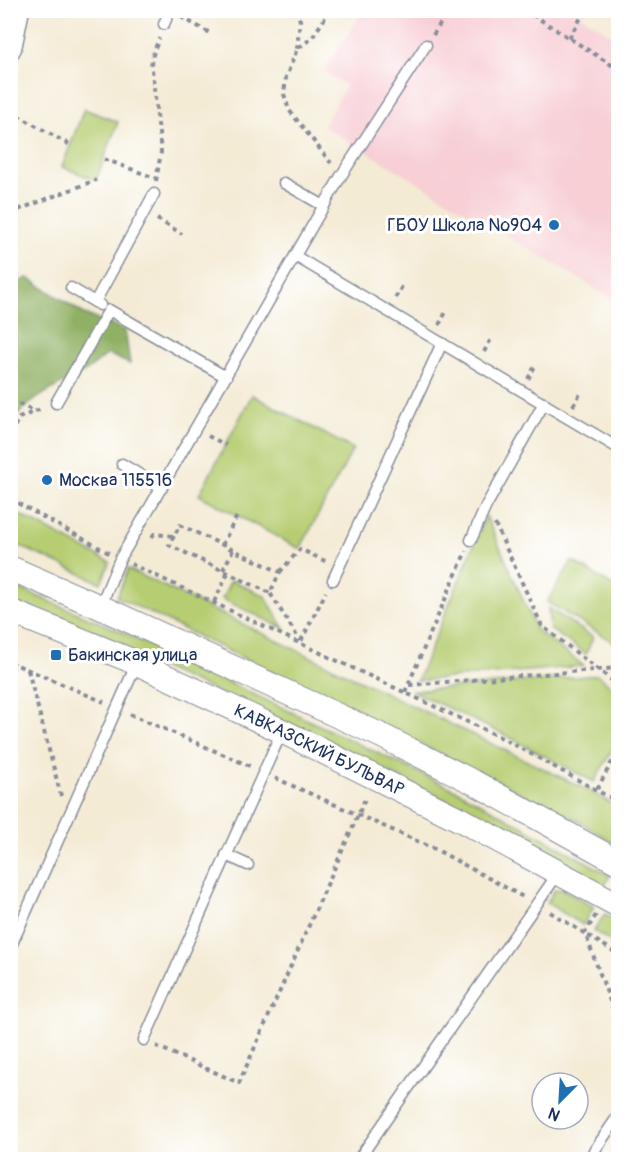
<svg xmlns="http://www.w3.org/2000/svg" width="629" height="1170" viewBox="0 0 629 1170" font-family="Pangolin,sans-serif">
<rect width="100%" height="100%" fill="#fff"/>
<filter id="ink" filterUnits="userSpaceOnUse"><feTurbulence type="fractalNoise" baseFrequency=".0167" numOctaves="2"/><feDisplacementMap in="SourceGraphic" scale="12" xChannelSelector="R" yChannelSelector="G"/><feConvolveMatrix kernelMatrix="1 2 1 2 8 2 1 2 1" color-interpolation-filters="sRGB"/></filter>
<filter id="wash" filterUnits="userSpaceOnUse"><feTurbulence type="fractalNoise" baseFrequency=".008" numOctaves="4" result="noise"/><feDisplacementMap in="SourceGraphic" scale="24" xChannelSelector="R" yChannelSelector="G"/><feGaussianBlur stdDeviation="1.35" result="paint"/><feColorMatrix in="noise" values="0 0 0 0 0 0 0 0 0 0 0 0 0 0 0 0 0 1.4 0 .05"/><feComposite in="paint" operator="in"/></filter>
<g filter="url(#wash)">
<rect width="100%" height="100%" fill="#f4ebd5"/>
<!-- built -->
<path fill="#f7cfd5" d="M 363,11 L 573,11 L 618,38 L 618,302 L 323,126 L 346,86 L 323,72 Z"/>
<!-- green -->
<g fill="#b6cd71" stroke="#687e68" stroke-width="1.5">
<path d="M 84,109 L 118,122 L 96,180 L 62,167 Z"/>
<path d="M 252,395 L 353,449 L 300,549 L 199,495 Z"/>
<path d="M 18,514 L 110,562 L 101,583 L 11,542 L 11,527 Z"/>
<path d="M 486,516 L 537,631 L 584,666 L 417,681 Z"/>
<path d="M 572,561 L 618,589 L 618,645 L 547,602 Z"/>
<path d="M 128,569 L 594,793 L 618,808 L 618,846 L 577,820 L 117,597 Z"/>
<path d="M 231,580 L 265,596 L 285,629 L 222,599 Z"/>
<path d="M 10,585 L 116,629 L 462,793 L 610,875 L 604,887 L 487,820 L 224,695 L 11,601 Z"/>
<path d="M 548,608 L 593,637 L 586,654 L 550,629 Z"/>
<path d="M 598,675 L 618,692 L 618,740 L 594,782 L 507,736 L 412,691 Z"/>
<path d="M 562,889 L 594,907 L 583,925 L 547,903 L 554,890 Z"/>
<path d="M 605,914 L 618,922 L 618,946 L 594,931 Z"/>
</g>
<!-- forest -->
<path fill="#90b063" stroke="#567060" stroke-width="1.5" d="M 28,278 L 84,314 L 125,330 L 130,364 L 108,354 C 100,360 93,367 84,372 C 58,387 28,398 11,424 L 11,285 Z"/>
</g>
<g filter="url(#ink)">
<g fill="none" stroke-linecap="round" stroke-linejoin="round">
<!-- service casing -->
<g stroke="#888d9a" stroke-width="13">
<g id="service">
<path d="M 164,24 L 170,10"/>
<path d="M 10,60 L 16,49 L 24,10"/>
<path d="M 284,183 L 324,206"/>
<path d="M 295,256 L 618,448"/>
<path d="M 71,288 L 100,305"/>
<path d="M 95,302 L 154,194"/>
<path d="M 56,403 L 109,310 L 226,377"/>
<path d="M 122,464 L 162,488"/>
<path d="M 471,540 L 486,506 L 544,403"/>
<path d="M 333,580 L 442,343"/>
<path d="M 100,607 L 120,559 L 341,176 L 426,45"/>
<path d="M 226,855 L 248,865"/>
<path d="M 10,948 L 137,663"/>
<path d="M 144,1040 L 282,731"/>
<path d="M 358,1160 L 559,872"/>
<path d="M 588,1160 L 618,1116"/>
</g>
</g>
<!-- tertiary casing -->
<g stroke="#888d9a" stroke-width="26">
<g id="tertiary">
<path d="M 10,568 L 100,607 L 380,735 L 475,783 L 618,862"/>
<path id="s1" d="M 10,611 L 137,663 L 282,731 L 461,820 L 618,905"/>
</g>
</g>
<!-- path -->
<g stroke="#888d9a" stroke-width="4" stroke-dasharray="4.5 4.5" stroke-linecap="butt">
<path d="M 294,10 L 300,20 L 297,49"/>
<path d="M 330,10 L 312,38 L 297,49 L 286,77 L 284,94 L 289,110 L 331,163"/>
<path d="M 525,10 L 618,69"/>
<path d="M 181,17 L 212,34"/>
<path d="M 433,35 L 449,10"/>
<path d="M 569,38 L 582,16 L 594,10"/>
<path d="M 10,111 L 70,145"/>
<path d="M 104,159 L 155,178"/>
<path d="M 156,181 L 161,152 L 151,60 L 159,38"/>
<path d="M 10,213 L 96,180"/>
<path d="M 157,219 L 182,234"/>
<path d="M 395,298 L 403,285"/>
<path d="M 439,325 L 446,312"/>
<path d="M 484,352 L 491,339"/>
<path d="M 528,379 L 535,366"/>
<path d="M 10,400 L 35,411"/>
<path d="M 573,406 L 580,394"/>
<path d="M 10,434 L 19,418 L 43,408"/>
<path d="M 208,436 L 226,445"/>
<path d="M 10,499 L 109,553"/>
<path d="M 495,524 L 542,626 L 618,685"/>
<path d="M 174,536 L 169,545 L 270,593"/>
<path d="M 152,537 L 154,534 L 174,536 L 180,525 L 280,572 L 270,593 L 300,641"/>
<path d="M 222,545 L 237,516"/>
<path d="M 131,564 L 504,739 L 618,802"/>
<path d="M 223,570 L 233,550"/>
<path d="M 280,572 L 300,549 L 327,562"/>
<path d="M 214,602 L 228,573"/>
<path d="M 301,641 L 326,592"/>
<path d="M 10,662 L 104,702"/>
<path d="M 10,669 L 19,666"/>
<path d="M 28,670 L 61,796"/>
<path d="M 409,685 L 618,668"/>
<path d="M 405,692 L 466,551"/>
<path d="M 130,714 L 252,767"/>
<path d="M 275,778 L 435,849 L 525,898"/>
<path d="M 597,789 L 618,751"/>
<path d="M 550,912 L 618,954"/>
<path d="M 596,915 L 585,933 L 618,1023"/>
<path d="M 156,1046 L 239,1083 L 366,797"/>
</g>
<!-- service -->
<use href="#service" stroke="#fff" stroke-width="10"/>
<!-- tertiary -->
<use href="#tertiary" stroke="#fff" stroke-width="24"/>
</g>
</g>
<!-- markers -->
<g fill="#1f6fb2" stroke="#fff" stroke-width="2">
<circle cx="554" cy="225" r="6"/>
<circle cx="47" cy="480" r="6"/>
<rect x="50" y="649" width="12" height="12" rx="3"/>
</g>
<g text-anchor="middle" stroke-width="6" stroke-linejoin="round" paint-order="stroke">
<!-- poi labels -->
<g font-size="18" fill="#1b2f5e" stroke="#fff" text-anchor="start">
<text x="542" y="231" text-anchor="end">ГБОУ Школа №904</text>
<text x="59" y="486">Москва 115516</text>
<text x="68" y="661">Бакинская улица</text>
</g>
<!-- street labels -->
<g font-size="18" fill="#1b2f5e" stroke="#fff">
<text dy="6" stroke="none"><textPath href="#s1" startOffset="339">КАВКАЗСКИЙ БУЛЬВАР</textPath></text>
</g>
</g>
<!-- margin -->
<rect width="629" height="1170" fill="none" stroke="#fff" stroke-width="36"/>
<!-- north arrow -->
<g transform="translate(560 1101) rotate(204)"><circle r="28" fill="#ffffff" stroke="#a4acbf" stroke-width="1.5"/>
<path d="M0-4.5L10 22L0 15L-10 22Z" fill="#1f6fb2"/>
<text y="-9" font-size="16" font-weight="bold" text-anchor="middle" fill="#1b2f5e">N</text>
</g>
</svg>
